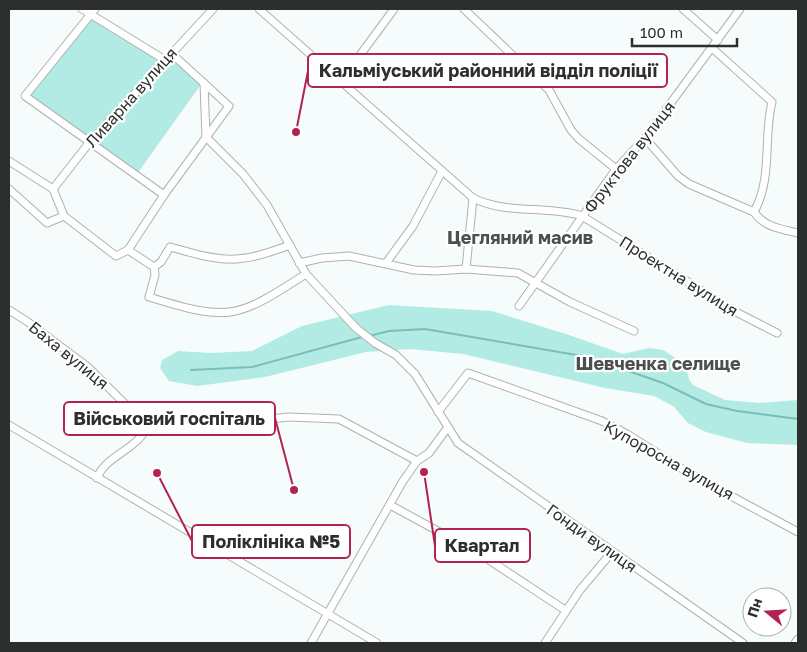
<svg xmlns="http://www.w3.org/2000/svg" width="807" height="652" viewBox="0 0 807 652" font-family="'Golos Text',sans-serif">
<rect width="100%" height="100%" fill="#f5fcfb"/>
<!-- grass -->
<g fill="#b1ebe3">
<path d="M 91,17 L 162,61 L 89,141 L 28,96 Z"/>
<path d="M 172,55 L 202,83 L 137,174 L 91,143 Z"/>
<path d="M 389,305 L 492,311 L 569,335 L 623,354 L 649,348 L 663,350 L 677,359 L 687,370 L 689,380 L 693,385 L 725,400 L 759,403 L 798,400 L 798,445 L 747,443 L 706,432 L 688,423 L 673,406 L 654,396 L 605,388 L 463,354 L 410,349 L 366,352 L 265,377 L 197,386 L 169,381 L 160,368 L 162,360 L 178,351 L 210,353 L 252,351 L 302,326 Z"/>
</g>
<g fill="none" stroke-linecap="round" stroke-linejoin="round">
<!-- stream -->
<g stroke="#7bbeb6" stroke-width="2">
<path d="M 369,336 L 389,331 L 425,329 L 588,357 L 663,383 L 706,404 L 737,411 L 798,419"/>
<path d="M 191,370 L 252,367 L 362,337"/>
</g>
<!-- minor casing -->
<g stroke="#acb3b2" stroke-width="9">
<g id="minor">
<path d="M 82,9 L 165,60"/>
<path d="M 95,9 L 25,96 L 164,195"/>
<path d="M 259,9 L 473,198 C 507,215 546,205 582,216 L 738,313 L 777,333"/>
<path d="M 464,9 L 549,90 L 571,130 L 579,139 L 616,169"/>
<path d="M 683,9 L 718,40"/>
<path d="M 712,48 L 772,102 C 763,138 773,178 754,212"/>
<path d="M 341,81 L 394,9"/>
<path d="M 204,83 L 206,137"/>
<path d="M 206,137 L 243,174 L 267,205 L 306,274 L 356,328 L 375,343 L 396,355 L 415,374 L 458,443 L 743,643"/>
<path d="M 645,138 L 678,176 L 689,184 L 754,212 C 764,227 781,229 798,233"/>
<path d="M 9,161 L 53,189 L 64,216 L 116,256 L 128,250 L 164,195 L 229,106 L 171,53"/>
<path d="M 9,189 L 47,223 L 64,216"/>
<path d="M 53,189 L 89,143 L 213,9"/>
<path d="M 128,250 L 154,267 L 155,275 L 149,297 C 230,322 236,319 306,274"/>
<path d="M 299,263 L 322,258 L 349,256 L 414,270 L 435,271 L 466,269 L 518,273 L 570,302 L 634,331"/>
<path d="M 386,263 L 413,226 L 442,171"/>
<path d="M 154,267 L 161,262 L 170,247 C 224,262 236,265 290,245"/>
<path d="M 466,269 L 473,198"/>
<path d="M 519,306 L 616,169 L 645,138 L 740,9"/>
<path d="M 9,310 L 28,322 L 88,367 L 147,426"/>
<path d="M 438,412 L 468,373 L 602,421 L 627,434 L 692,475 L 798,532"/>
<path d="M 9,425 L 377,643"/>
<path d="M 147,426 L 225,424 L 289,417 L 339,419 L 417,461"/>
<path d="M 97,478 C 106,455 139,449 147,426"/>
<path d="M 390,505 L 480,554 L 565,610"/>
<path d="M 311,643 L 403,481 L 417,461 L 429,453 L 448,427"/>
<path d="M 545,643 L 580,590 L 612,552"/>
<path d="M 795,643 L 798,639"/>
</g>
</g>
<!-- minor -->
<use href="#minor" stroke="#fff" stroke-width="7"/>
</g>
<g text-anchor="middle" stroke-width="4.5" stroke-linejoin="round" paint-order="stroke">
<!-- street labels -->
<g font-size="16" fill="#2d2f2f" stroke="#fff">
<text transform="translate(131 97) rotate(-48)" y="6">Ливарна вулиця</text>
<text transform="translate(629 157) rotate(-52)" y="6">Фруктова вулиця</text>
<text transform="translate(679 276) rotate(32)" y="6">Проектна вулиця</text>
<text transform="translate(69 355) rotate(39)" y="6">Баха вулиця</text>
<text transform="translate(669 460) rotate(29)" y="6">Купоросна вулиця</text>
<text transform="translate(592 538) rotate(35)" y="6">Гонди вулиця</text>
</g>
<!-- neighbourhood labels -->
<g font-size="18" font-weight="bold" fill="#4b504f" stroke="#fff">
<text x="520" y="244">Цегляний масив</text>
<text x="658" y="370">Шевченка селище</text>
</g>
</g>
<!-- callouts -->
<path fill="none" stroke="#b22355" stroke-width="2" d="M296 132L308 71M294 490L275 418M157 473L192 541M424 472L435 546"/>
<g fill="#b22355" stroke="#fff" stroke-width="2">
<circle cx="296" cy="132" r="5"/>
<circle cx="294" cy="490" r="5"/>
<circle cx="157" cy="473" r="5"/>
<circle cx="424" cy="472" r="5"/>
</g>
<g fill="#fff" stroke="#b22355" stroke-width="2">
<rect x="308" y="54" width="359" height="33" rx="5"/>
<rect x="64" y="402" width="211" height="33" rx="5"/>
<rect x="192" y="525" width="158" height="33" rx="5"/>
<rect x="435" y="529" width="95" height="33" rx="5"/>
</g>
<g font-size="18" text-anchor="middle" font-weight="bold" fill="#2d2f2f">
<text x="488" y="77">Кальміуський районний відділ поліції</text>
<text x="169" y="425">Військовий госпіталь</text>
<text x="271" y="548">Поліклініка №5</text>
<text x="482" y="552">Квартал</text>
</g>
<!-- border -->
<rect width="807" height="652" fill="none" stroke="#2d2f2f" stroke-width="20"/>
<!-- north arrow -->
<g transform="translate(767 612) rotate(288)"><circle r="24" fill="#ffffff" stroke="#abacac"/>
<path d="M0-4L9 19L0 12L-9 19Z" fill="#b22355"/>
<text y="-8" font-size="14" font-weight="bold" text-anchor="middle" fill="#2d2f2f">Пн</text>
</g>
<!-- scale -->
<path d="M632 38v8h105v-8" fill="none" stroke="#2d2f2f" stroke-width="2.5"/>
<text x="640" y="38" font-size="15" fill="#2d2f2f" stroke="#ffffff" stroke-width="4" paint-order="stroke">100 m</text>
</svg>
